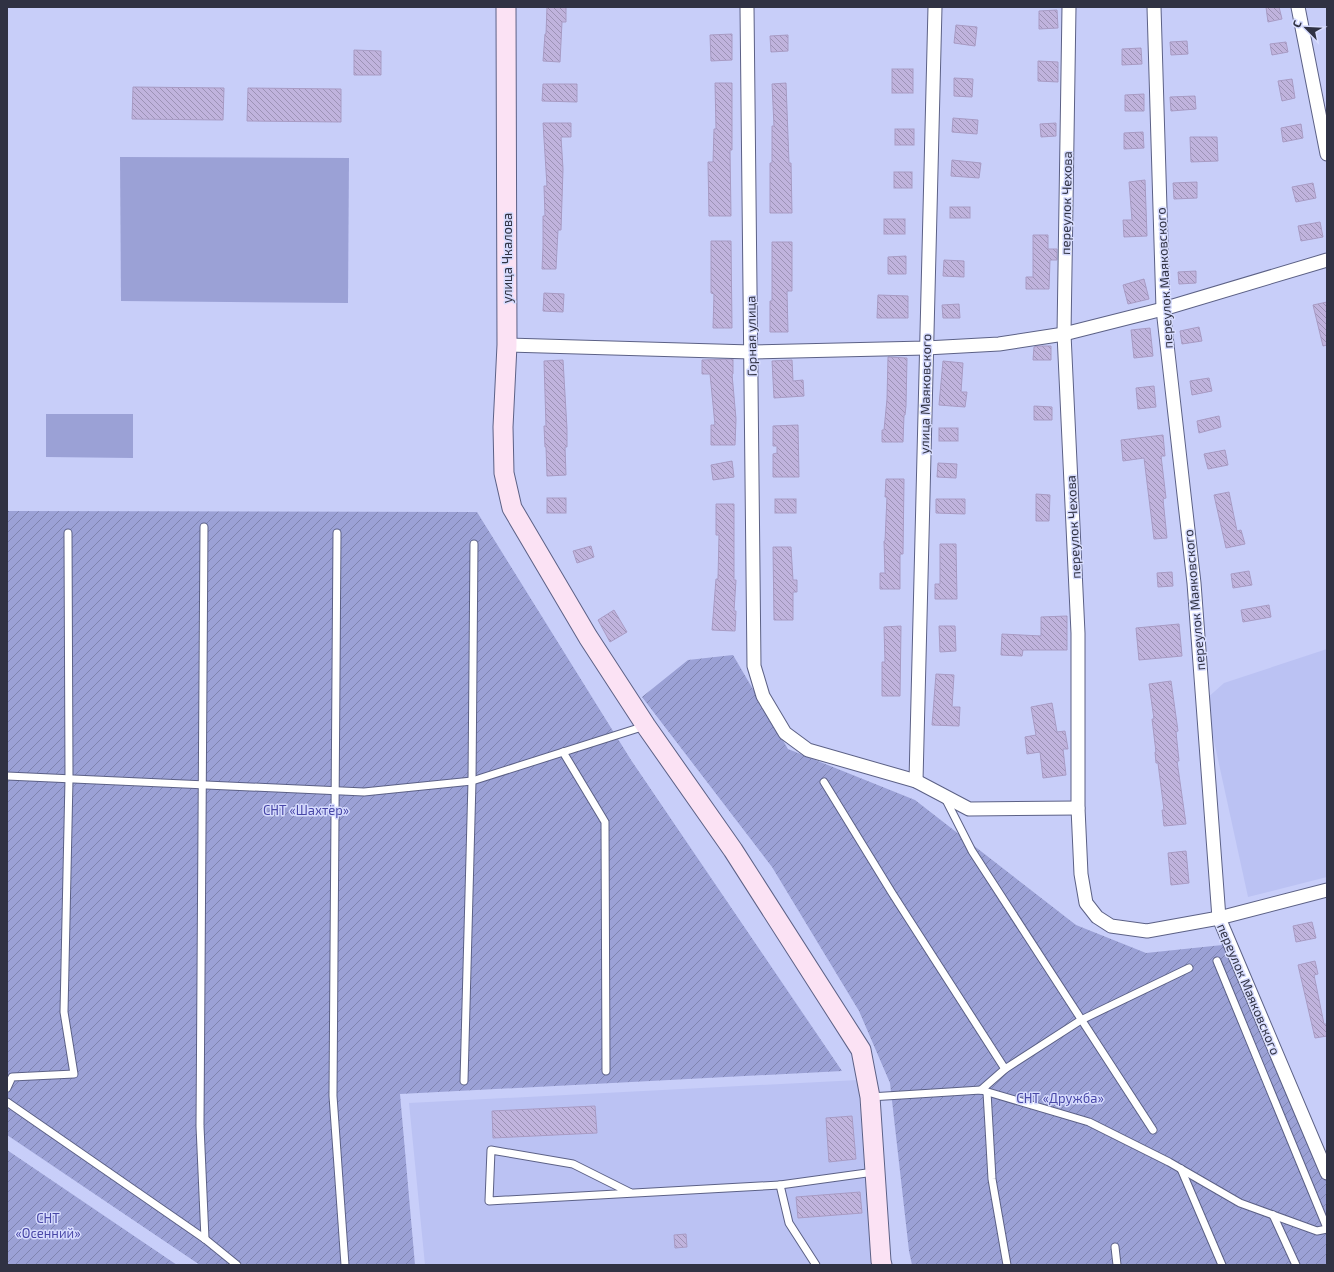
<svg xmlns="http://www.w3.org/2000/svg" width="1334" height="1272" viewBox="0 0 1334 1272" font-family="'Exo 2',sans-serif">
<defs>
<pattern id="garden-furrows" width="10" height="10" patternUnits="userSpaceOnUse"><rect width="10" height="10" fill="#9ba1d6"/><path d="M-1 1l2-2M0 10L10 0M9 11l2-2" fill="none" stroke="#7f84af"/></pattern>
<pattern id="building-back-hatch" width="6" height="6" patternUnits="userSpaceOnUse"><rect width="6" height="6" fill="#c0b3dd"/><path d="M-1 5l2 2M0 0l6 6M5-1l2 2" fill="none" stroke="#9c92b5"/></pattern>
</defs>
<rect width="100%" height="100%" fill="#c8cef9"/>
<!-- built -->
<g fill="#bbc2f3">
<path d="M 1327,649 L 1327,877 L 1248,897 L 1205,700 L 1224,683 Z"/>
<path d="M 858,1080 L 873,1265 L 425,1265 L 409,1103 Z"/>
</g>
<!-- garden -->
<g fill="url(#garden-furrows)">
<path d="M 7,511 L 477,512 L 631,760 L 842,1071 L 400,1094 L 415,1265 L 200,1265 L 7,1135 Z"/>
<path d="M 733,655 L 788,749 L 915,800 L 1076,925 L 1146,953 L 1232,944 L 1327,1179 L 1327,1265 L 912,1265 L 909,1251 L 890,1083 L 859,1011 L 772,867 L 642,697 L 688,660 Z"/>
<path d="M 7,1150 L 177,1265 L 7,1265 Z"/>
</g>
<!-- pitch -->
<g fill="#9ba1d6">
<path d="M 120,157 L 349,158 L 348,303 L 121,301 Z"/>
<path d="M 46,414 L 133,414 L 133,458 L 46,457 Z"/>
</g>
<!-- building -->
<g fill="url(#building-back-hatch)" stroke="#a89bc4">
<path d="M 547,7 L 566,7 L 566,22 L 562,22 L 560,62 L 543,61 L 545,34 L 546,34 Z"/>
<path d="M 1266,7 L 1279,7 L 1282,19 L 1268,22 Z"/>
<path d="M 1057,10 L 1058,28 L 1039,29 L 1039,11 Z"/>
<path d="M 956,25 L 977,27 L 975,46 L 954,43 Z"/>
<path d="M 732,34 L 732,60 L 711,61 L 710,35 Z"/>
<path d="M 788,35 L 788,51 L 771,52 L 770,36 Z"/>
<path d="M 1187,41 L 1188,54 L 1171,55 L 1170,42 Z"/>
<path d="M 1286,42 L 1288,52 L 1272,55 L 1270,44 Z"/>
<path d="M 1141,48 L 1142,64 L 1122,65 L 1122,49 Z"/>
<path d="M 354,50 L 381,51 L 381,75 L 354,75 Z"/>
<path d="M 1038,61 L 1058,62 L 1058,82 L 1038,81 Z"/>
<rect x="892" y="69" width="21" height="24"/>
<path d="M 954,78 L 973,79 L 972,97 L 954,96 Z"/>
<path d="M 1292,79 L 1295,98 L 1282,101 L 1278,81 Z"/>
<path d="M 715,83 L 732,83 L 732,150 L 730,150 L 731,216 L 709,216 L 708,162 L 713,162 L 714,129 L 716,129 Z"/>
<path d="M 786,83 L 789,163 L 791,163 L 792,213 L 770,213 L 770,163 L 772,163 L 772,126 L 774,126 L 772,84 Z"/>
<path d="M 543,84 L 577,84 L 577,102 L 542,101 Z"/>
<path d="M 133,87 L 224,88 L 223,120 L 132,119 Z"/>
<path d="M 248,88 L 341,89 L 341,122 L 247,121 Z"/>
<path d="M 1144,94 L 1144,111 L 1125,111 L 1125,95 Z"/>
<path d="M 1195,96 L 1196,109 L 1171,111 L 1170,97 Z"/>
<path d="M 953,118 L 978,120 L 977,134 L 952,132 Z"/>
<path d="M 543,123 L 571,123 L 571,137 L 561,137 L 563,169 L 561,230 L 558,230 L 556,269 L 542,269 L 543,247 L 543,216 L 545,216 L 544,186 L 547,186 Z"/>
<path d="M 1056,123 L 1056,136 L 1041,137 L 1040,124 Z"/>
<path d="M 1301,124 L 1303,138 L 1283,142 L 1281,128 Z"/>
<rect x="895" y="129" width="19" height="16"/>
<path d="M 1143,132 L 1144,148 L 1124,149 L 1124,133 Z"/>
<path d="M 1190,137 L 1217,137 L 1218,161 L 1191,162 Z"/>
<path d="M 952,160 L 981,163 L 979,178 L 951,176 Z"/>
<rect x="894" y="172" width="18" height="16"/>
<path d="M 1145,180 L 1147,236 L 1124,237 L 1123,220 L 1132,220 L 1129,182 Z"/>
<path d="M 1197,182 L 1197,198 L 1174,199 L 1173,183 Z"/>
<path d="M 1313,183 L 1316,198 L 1296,202 L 1292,187 Z"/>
<rect x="950" y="207" width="20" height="11"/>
<rect x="884" y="219" width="21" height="15"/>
<path d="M 1320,222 L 1323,237 L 1301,241 L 1298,226 Z"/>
<path d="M 1033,235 L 1048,235 L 1048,249 L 1057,249 L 1057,260 L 1050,260 L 1049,289 L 1026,289 L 1026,277 L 1033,277 Z"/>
<path d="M 711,241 L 731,241 L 732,328 L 713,328 L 714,294 L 711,293 Z"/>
<path d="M 772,242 L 792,242 L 792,291 L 787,291 L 788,332 L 770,332 L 770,301 L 772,301 Z"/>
<path d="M 906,256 L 906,274 L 888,274 L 888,257 Z"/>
<path d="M 944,260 L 964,261 L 964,277 L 943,276 Z"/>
<path d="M 1196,271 L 1196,283 L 1179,284 L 1178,272 Z"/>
<path d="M 1144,279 L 1149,299 L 1128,304 L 1123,285 Z"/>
<path d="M 544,293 L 564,294 L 563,312 L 543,311 Z"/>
<path d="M 878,295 L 908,296 L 908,318 L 877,318 Z"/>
<path d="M 1327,302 L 1327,345 L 1323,346 L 1313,305 Z"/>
<path d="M 959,304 L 960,318 L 943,318 L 942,305 Z"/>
<path d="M 1199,327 L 1202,341 L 1182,344 L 1180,331 Z"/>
<path d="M 1150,328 L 1153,356 L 1134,358 L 1131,330 Z"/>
<path d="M 1038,346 L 1051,346 L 1051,360 L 1033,360 L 1034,347 Z"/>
<path d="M 888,357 L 907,358 L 906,406 L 905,415 L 904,415 L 903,442 L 882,442 L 882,430 L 884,430 L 887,399 Z"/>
<path d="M 733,359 L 733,374 L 732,374 L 736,419 L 735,445 L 711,445 L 711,425 L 715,425 L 710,374 L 702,374 L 702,360 Z"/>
<path d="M 563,360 L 567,429 L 567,447 L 565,447 L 566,475 L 547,476 L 546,447 L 545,447 L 544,426 L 546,426 L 544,361 Z"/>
<path d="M 792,360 L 793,381 L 803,380 L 804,396 L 774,398 L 772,361 Z"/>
<path d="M 943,361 L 963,363 L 961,392 L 967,392 L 965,407 L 939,405 Z"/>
<path d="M 1209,378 L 1212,391 L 1192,395 L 1190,381 Z"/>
<path d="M 1154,386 L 1156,407 L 1138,409 L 1136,388 Z"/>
<path d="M 1034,406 L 1052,407 L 1052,420 L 1034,420 Z"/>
<path d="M 1219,416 L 1221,427 L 1199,433 L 1197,421 Z"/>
<path d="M 798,425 L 799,477 L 773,477 L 773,454 L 777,453 L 777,446 L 773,446 L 773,426 Z"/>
<rect x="939" y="428" width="19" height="13"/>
<path d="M 1163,435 L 1165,456 L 1161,456 L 1166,498 L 1163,499 L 1167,538 L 1154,539 L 1144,458 L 1123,461 L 1121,440 Z"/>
<path d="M 1225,450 L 1228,465 L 1208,469 L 1204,454 Z"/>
<path d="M 732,461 L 734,477 L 713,480 L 711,465 Z"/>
<path d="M 938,463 L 957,464 L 956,478 L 937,477 Z"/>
<path d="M 886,479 L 904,479 L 903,554 L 900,554 L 900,589 L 880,589 L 880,573 L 885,573 L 884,541 L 885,541 L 887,497 L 885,497 Z"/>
<path d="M 1229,492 L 1237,531 L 1241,530 L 1245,544 L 1226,548 L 1214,495 Z"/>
<path d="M 1036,494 L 1050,495 L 1049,521 L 1036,521 Z"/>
<rect x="547" y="498" width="19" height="15"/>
<rect x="775" y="499" width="21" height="14"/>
<path d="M 936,499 L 965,499 L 965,514 L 936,513 Z"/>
<path d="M 716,504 L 734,504 L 734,580 L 736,580 L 734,611 L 736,611 L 735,631 L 712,630 L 716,579 L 718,579 L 719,535 L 716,535 Z"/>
<path d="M 940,544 L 956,544 L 957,599 L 935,599 L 935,584 L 940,584 Z"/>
<path d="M 591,546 L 594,557 L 577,563 L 573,551 Z"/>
<path d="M 773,547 L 791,547 L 793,580 L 797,580 L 797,592 L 793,592 L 793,620 L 774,620 Z"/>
<path d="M 1249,571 L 1252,585 L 1233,588 L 1231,574 Z"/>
<path d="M 1172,572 L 1173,586 L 1158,587 L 1157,573 Z"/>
<path d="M 1269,605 L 1271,617 L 1243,622 L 1241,610 Z"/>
<path d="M 614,610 L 627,632 L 610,642 L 598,620 Z"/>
<path d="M 1067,616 L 1067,650 L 1023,650 L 1022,656 L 1001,655 L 1002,634 L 1041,636 L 1041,617 Z"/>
<path d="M 1179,624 L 1182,656 L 1139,660 L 1136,628 Z"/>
<path d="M 901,626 L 900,696 L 882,696 L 882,662 L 885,662 L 884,627 Z"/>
<path d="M 939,626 L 955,626 L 956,651 L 940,652 Z"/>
<path d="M 936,674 L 954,675 L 952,707 L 960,707 L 959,726 L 932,725 Z"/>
<path d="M 1171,681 L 1178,731 L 1176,732 L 1179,761 L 1177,761 L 1186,824 L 1164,826 L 1162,810 L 1164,810 L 1158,763 L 1156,763 L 1155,752 L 1156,752 L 1152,719 L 1154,719 L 1149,684 Z"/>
<path d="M 1052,703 L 1057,732 L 1065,731 L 1068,749 L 1063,749 L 1066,775 L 1043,778 L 1040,752 L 1027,754 L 1025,737 L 1036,735 L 1031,707 Z"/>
<path d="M 1186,851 L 1189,883 L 1171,885 L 1168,853 Z"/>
<path d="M 1312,922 L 1316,938 L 1296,942 L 1293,926 Z"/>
<path d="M 1315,961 L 1318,974 L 1314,975 L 1324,1024 L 1327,1024 L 1327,1036 L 1315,1038 L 1298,965 Z"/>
<path d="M 595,1106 L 597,1133 L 493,1138 L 492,1111 Z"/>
<path d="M 852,1116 L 856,1159 L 829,1162 L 826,1118 Z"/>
<path d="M 860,1192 L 862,1213 L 798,1218 L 796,1197 Z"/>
<path d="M 686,1234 L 687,1247 L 675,1248 L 674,1235 Z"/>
</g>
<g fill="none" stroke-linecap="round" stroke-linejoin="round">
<!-- service casing -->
<g stroke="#5c6186" stroke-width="9">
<g id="service">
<path d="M 204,527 L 200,1126 L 205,1239"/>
<path d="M 337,533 L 333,1096 L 345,1265"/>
<path d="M 563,752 L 605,822 L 606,1071"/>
<path d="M 7,776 L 364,792 L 472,781 L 645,726"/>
<path d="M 824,782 L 892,893 L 1005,1069"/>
<path d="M 945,798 L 972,851 L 1153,1130"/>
<path d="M 1217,961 L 1327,1228"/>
<path d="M 464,1081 L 472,781 L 474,544"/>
<path d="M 7,1088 L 12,1077 L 74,1074 L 64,1012 L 69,779 L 68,533"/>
<path d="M 981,1090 L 1005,1069 L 1081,1020 L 1189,968"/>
<path d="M 987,1092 L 992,1179 L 1007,1265"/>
<path d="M 870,1097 L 981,1090 L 1089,1122 L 1169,1162 L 1240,1203 L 1317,1231 L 1327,1229"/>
<path d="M 7,1102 L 205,1239 L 237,1265"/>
<path d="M 1181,1169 L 1222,1265"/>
<path d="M 631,1193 L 573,1164 L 491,1150 L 489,1201 L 780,1185"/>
<path d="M 1273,1215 L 1296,1265"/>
<path d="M 1115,1247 L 1117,1265"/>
<path d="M 816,1265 L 789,1223 L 780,1185 L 874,1172"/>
</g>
</g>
<!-- minor casing -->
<g stroke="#5c6186" stroke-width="15">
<g id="minor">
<path d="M 747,7 L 754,666 L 763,696 L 785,733 L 808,750 L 916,781 L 969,809 L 1078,808"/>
<path d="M 1069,7 L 1064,334 L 1078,633 L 1078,808 L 1081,874 L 1086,903 L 1097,917 L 1111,926 L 1147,931 L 1219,918 L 1327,890"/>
<path d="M 1154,7 L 1163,309 L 1194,583 L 1219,918 L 1327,1173"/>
<path d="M 1298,7 L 1327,154"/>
<path d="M 507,345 L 751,352 L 926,348 L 999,344 L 1064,334 L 1163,309 L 1327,260"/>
<path d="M 916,781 L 935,7"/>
</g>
</g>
<!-- secondary casing -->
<g stroke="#5c6186" stroke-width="21">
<path id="secondary" d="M 506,7 L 507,345 L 503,427 L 504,473 L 512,508 L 588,637 L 646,726 L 733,850 L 861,1050 L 870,1097 L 881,1261 L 882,1265"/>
</g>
<!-- service -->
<use href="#service" stroke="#fff" stroke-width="7"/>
<!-- minor -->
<use href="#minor" stroke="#fff" stroke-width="13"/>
<!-- secondary -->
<use href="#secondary" stroke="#fbe2f4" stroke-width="19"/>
</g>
<g text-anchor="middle" stroke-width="3" stroke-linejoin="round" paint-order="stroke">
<!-- street labels -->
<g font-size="13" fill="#303243" stroke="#d7dcfe">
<text transform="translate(1066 203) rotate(-89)" y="5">переулок Чехова</text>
<text transform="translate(507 258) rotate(-90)" y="5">улица Чкалова</text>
<text transform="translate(1164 278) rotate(-93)" y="5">переулок Маяковского</text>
<text transform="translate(751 336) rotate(-91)" y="5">Горная улица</text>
<text transform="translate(925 394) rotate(-89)" y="5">улица Маяковского</text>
<text transform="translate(1073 527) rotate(-93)" y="5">переулок Чехова</text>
<text transform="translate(1194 600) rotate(-95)" y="5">переулок Маяковского</text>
<text transform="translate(1249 989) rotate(67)" y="5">переулок Маяковского</text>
</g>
<!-- park labels -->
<g font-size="13" fill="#4847a7" stroke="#d7dcfe">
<text x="306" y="815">СНТ «Шахтёр»</text>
<text x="1060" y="1103">СНТ «Дружба»</text>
<text x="48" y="1223">СНТ<tspan x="48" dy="15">«Осенний»</tspan></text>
</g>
</g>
<!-- border -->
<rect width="1334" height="1272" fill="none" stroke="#303243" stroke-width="16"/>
<!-- north arrow -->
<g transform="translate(1306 28) rotate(294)" stroke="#d7dcfe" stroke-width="3" paint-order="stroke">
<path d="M0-3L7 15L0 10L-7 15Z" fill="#303243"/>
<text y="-6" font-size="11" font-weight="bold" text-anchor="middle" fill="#303243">С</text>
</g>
</svg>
